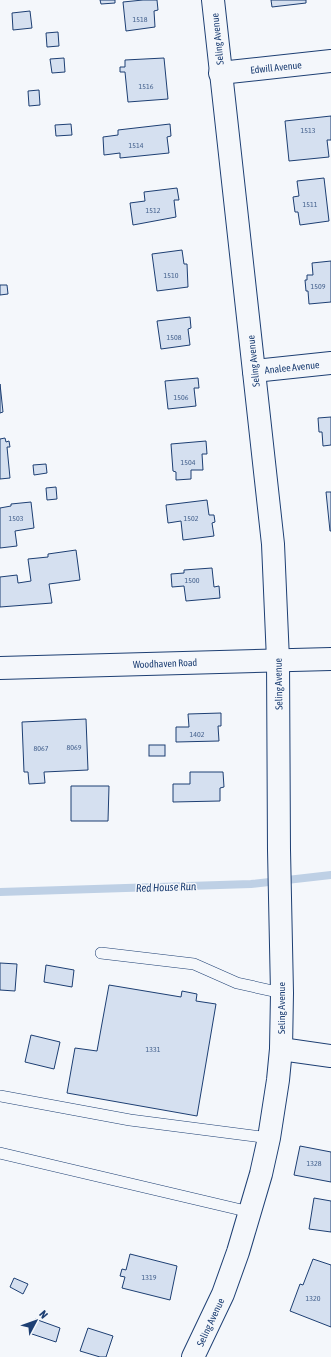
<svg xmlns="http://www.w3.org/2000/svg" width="331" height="1357" viewBox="0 0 331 1357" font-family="'Asap Condensed',sans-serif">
<rect width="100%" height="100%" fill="#f4f7fb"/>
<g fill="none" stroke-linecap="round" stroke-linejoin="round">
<!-- stream -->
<path stroke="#bed0e5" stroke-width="8" d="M 0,892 L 251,884 L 331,875"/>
</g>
<!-- building -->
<g fill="#d5e0f0" stroke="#1d3f73">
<path d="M 100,0 L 115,0 L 115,3 L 101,4 Z"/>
<path d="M 143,0 L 157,0 L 158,10 L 154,11 L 155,27 L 126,31 L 123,2 Z"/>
<path d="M 271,0 L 306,0 L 306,3 L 272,7 Z"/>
<path d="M 30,11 L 32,28 L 13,30 L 12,13 Z"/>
<path d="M 58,32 L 59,46 L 47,47 L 46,33 Z"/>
<path d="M 64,58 L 65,72 L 52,73 L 50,59 Z"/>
<path d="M 164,58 L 168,99 L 128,102 L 125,72 L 120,72 L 120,67 L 125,67 L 125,60 Z"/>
<path d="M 39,90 L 40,105 L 29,106 L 28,91 Z"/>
<path d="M 331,116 L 331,140 L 327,140 L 329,157 L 289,161 L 285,121 Z"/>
<path d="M 71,124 L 72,135 L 56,136 L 55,125 Z"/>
<path d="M 170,124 L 171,136 L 167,137 L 169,153 L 120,158 L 120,153 L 104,155 L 103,137 L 118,135 L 118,130 Z"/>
<path d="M 324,178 L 329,221 L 300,225 L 298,212 L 295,212 L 293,197 L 299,196 L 297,181 Z"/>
<path d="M 177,188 L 179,200 L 174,200 L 176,217 L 133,225 L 130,203 L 145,201 L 144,192 Z"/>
<path d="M 182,250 L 184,264 L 187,264 L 188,287 L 157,291 L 152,254 Z"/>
<path d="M 331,261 L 331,302 L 309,304 L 308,291 L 306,291 L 305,280 L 307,280 L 307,275 L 313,275 L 312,263 Z"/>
<path d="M 0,285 L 7,285 L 8,294 L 0,295 Z"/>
<path d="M 190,317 L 191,328 L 188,329 L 190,345 L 161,349 L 157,321 Z"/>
<path d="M 198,378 L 199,388 L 194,388 L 196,406 L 168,409 L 165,381 Z"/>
<path d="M 0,384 L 3,412 L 0,413 Z"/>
<path d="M 331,417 L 331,445 L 323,446 L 322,432 L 319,432 L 318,418 Z"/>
<path d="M 5,438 L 6,442 L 9,441 L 10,447 L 7,447 L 10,478 L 0,479 L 0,439 Z"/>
<path d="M 206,441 L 207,454 L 202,454 L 203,470 L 191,470 L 191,479 L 176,480 L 176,472 L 173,471 L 171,444 Z"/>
<path d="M 46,464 L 47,473 L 34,475 L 33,465 Z"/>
<path d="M 56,487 L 57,499 L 47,500 L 46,488 Z"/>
<path d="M 326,492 L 331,492 L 331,531 L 330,531 Z"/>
<path d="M 207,500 L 209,515 L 214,515 L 215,522 L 212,523 L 214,536 L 183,540 L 181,521 L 168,523 L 166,505 Z"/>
<path d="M 31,502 L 34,528 L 15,531 L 17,546 L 0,548 L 0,508 L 11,506 L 11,504 Z"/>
<path d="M 76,550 L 80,580 L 49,584 L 52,603 L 0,607 L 0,577 L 17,575 L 18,583 L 31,581 L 28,559 L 48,557 L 48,554 Z"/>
<path d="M 212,568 L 214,587 L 219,586 L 220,598 L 186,601 L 184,586 L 172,587 L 171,574 L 184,573 L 184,570 Z"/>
<path d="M 221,713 L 221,726 L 218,726 L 219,741 L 176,742 L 176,727 L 189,727 L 188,714 Z"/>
<path d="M 86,719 L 88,770 L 44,772 L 45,783 L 29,784 L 28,772 L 24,772 L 22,722 Z"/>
<rect x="149" y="745" width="16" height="11"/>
<path d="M 190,772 L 223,772 L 224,787 L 220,788 L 220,801 L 173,802 L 173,784 L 190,784 Z"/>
<path d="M 71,786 L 109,786 L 108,821 L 71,821 Z"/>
<path d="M 0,963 L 17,964 L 15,991 L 0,990 Z"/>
<path d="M 46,965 L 74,970 L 72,987 L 44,982 Z"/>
<path d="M 109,985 L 181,997 L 182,991 L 197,994 L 196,1001 L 216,1004 L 197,1116 L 67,1093 L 75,1048 L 97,1051 Z"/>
<path d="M 31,1035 L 60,1042 L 54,1069 L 25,1062 Z"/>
<path d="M 300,1146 L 331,1152 L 331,1182 L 294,1175 Z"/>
<path d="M 314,1198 L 331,1201 L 331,1232 L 309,1229 Z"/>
<path d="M 130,1254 L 177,1266 L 170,1300 L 122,1288 L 125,1277 L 120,1276 L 122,1269 L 126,1270 Z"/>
<path d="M 313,1259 L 331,1265 L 331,1327 L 290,1311 L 300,1284 L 303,1285 Z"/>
<path d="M 14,1278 L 28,1284 L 23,1294 L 10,1287 Z"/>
<path d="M 35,1319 L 60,1328 L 56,1342 L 29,1333 Z"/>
<path d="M 88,1328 L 113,1336 L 106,1357 L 100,1357 L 80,1351 Z"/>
</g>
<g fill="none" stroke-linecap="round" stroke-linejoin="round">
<!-- lane casing -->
<g stroke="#1d3f73" stroke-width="12">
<g id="lane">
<path d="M 101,953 L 194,964 L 237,983 L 282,993"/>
<path d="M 0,1096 L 130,1120 L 269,1138"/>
<path d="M 0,1153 L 250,1212"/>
</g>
</g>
<!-- street casing -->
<g stroke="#1d3f73" stroke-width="24">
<g id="street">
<path d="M 220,73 L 331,61"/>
<path d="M 254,371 L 331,363"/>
<path d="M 0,668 L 331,659"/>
<path d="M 281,1049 L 331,1056"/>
<path d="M 193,1357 L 223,1294 L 238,1252 L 261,1174 L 269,1138 L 278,1080 L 281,1049 L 282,993 L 279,850 L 278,660 L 273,544 L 213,0"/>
</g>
</g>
<!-- lane -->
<use href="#lane" stroke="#f4f7fb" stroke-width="11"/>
<!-- street -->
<use href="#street" stroke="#f4f7fb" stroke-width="22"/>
</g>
<g text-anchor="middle" stroke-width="3" stroke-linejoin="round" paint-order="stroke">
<!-- number labels -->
<g font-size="8" fill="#4b6792">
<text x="140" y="22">1518</text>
<text x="146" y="89">1516</text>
<text x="308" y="133">1513</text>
<text x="136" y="148">1514</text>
<text x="310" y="207">1511</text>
<text x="153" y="213">1512</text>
<text x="171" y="278">1510</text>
<text x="318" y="289">1509</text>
<text x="174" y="340">1508</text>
<text x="181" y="400">1506</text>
<text x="188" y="465">1504</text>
<text x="16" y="521">1503</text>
<text x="191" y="521">1502</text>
<text x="192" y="583">1500</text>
<text x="197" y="737">1402</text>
<text x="74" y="750">8069</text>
<text x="41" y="751">8067</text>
<text x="153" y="1052">1331</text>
<text x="314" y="1166">1328</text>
<text x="149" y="1280">1319</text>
<text x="313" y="1301">1320</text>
</g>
<!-- street labels -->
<g font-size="10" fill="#1d3f73" stroke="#f4f7fb">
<text transform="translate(217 39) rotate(-96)" y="4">Seling Avenue</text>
<text transform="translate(276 67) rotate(-6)" y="4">Edwill Avenue</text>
<text transform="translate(253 361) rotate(-96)" y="4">Seling Avenue</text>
<text transform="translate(292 367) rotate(-6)" y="4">Analee Avenue</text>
<text transform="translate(165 663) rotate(-2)" y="4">Woodhaven Road</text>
<text transform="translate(278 684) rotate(-91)" y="4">Seling Avenue</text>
<text transform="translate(281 1008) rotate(-90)" y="4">Seling Avenue</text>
<text transform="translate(210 1322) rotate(-65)" y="4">Seling Avenue</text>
</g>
<!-- water labels -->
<g font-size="11" font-style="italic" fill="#1d3f73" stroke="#f4f7fb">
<text transform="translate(166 887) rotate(-2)" y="4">Red House Run</text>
</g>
</g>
<!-- north arrow -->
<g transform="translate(36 1321) rotate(49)" stroke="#f4f7fb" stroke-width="3" paint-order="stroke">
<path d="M0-3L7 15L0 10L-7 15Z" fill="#1d3f73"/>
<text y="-6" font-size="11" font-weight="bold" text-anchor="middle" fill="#1d3f73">N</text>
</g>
</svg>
